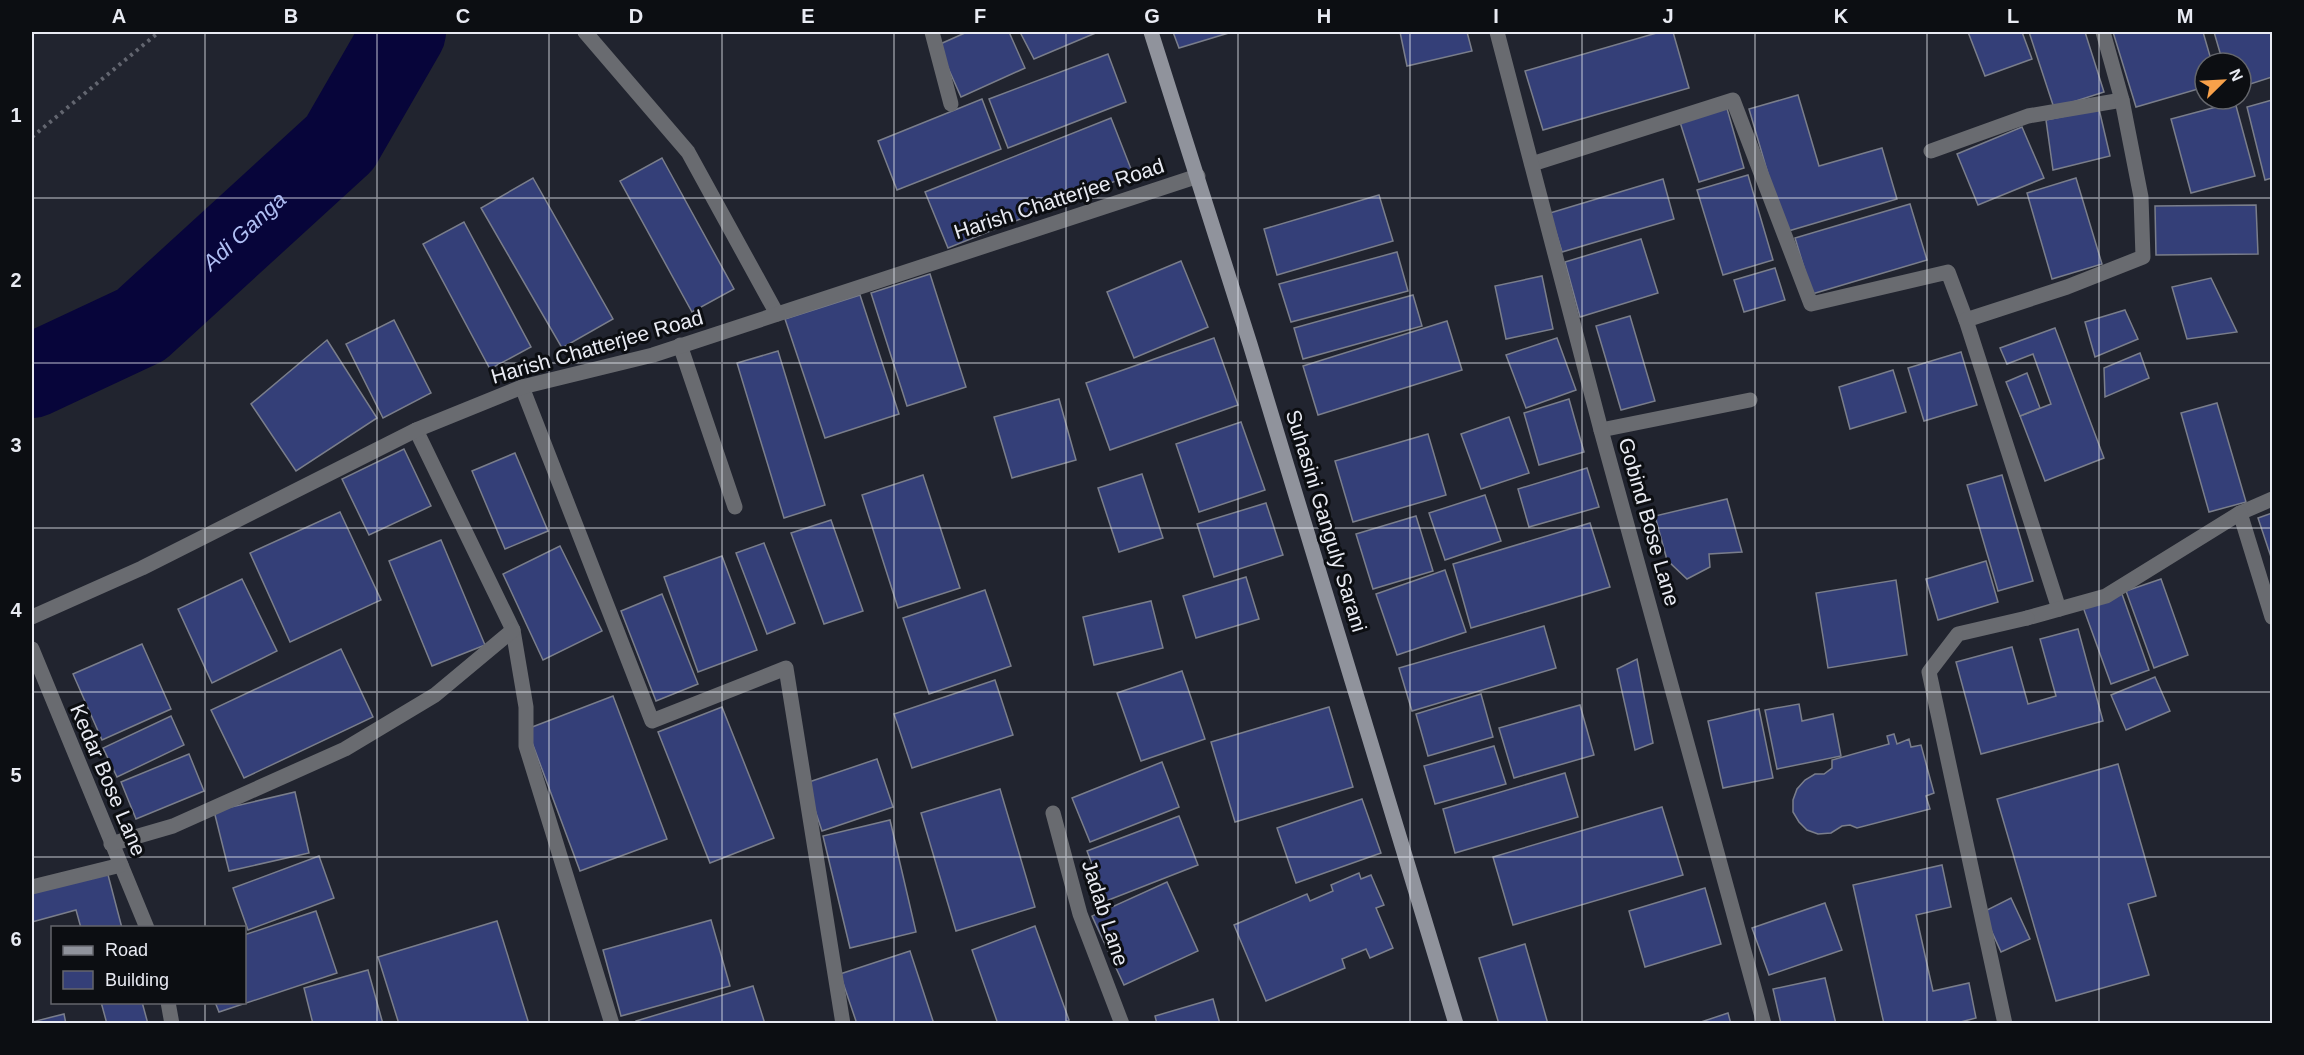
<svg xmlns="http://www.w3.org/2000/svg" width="2304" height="1055" viewBox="0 0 2304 1055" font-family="Helvetica,sans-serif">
<rect width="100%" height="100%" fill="#21242f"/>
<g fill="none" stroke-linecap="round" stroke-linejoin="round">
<!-- river -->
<path stroke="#07053a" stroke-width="84" id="s1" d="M 32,376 L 141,325 L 340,143 L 404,32"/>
</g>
<!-- building -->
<g fill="#343f78" stroke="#7a7e8b" stroke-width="1.5">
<path d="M 967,32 L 1009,32 L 1025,68 L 961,97 L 938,45 Z"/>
<path d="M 1020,32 L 1098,32 L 1034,59 Z"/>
<path d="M 1173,32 L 1232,32 L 1179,48 Z"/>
<path d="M 1400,32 L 1467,32 L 1472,51 L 1407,66 Z"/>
<path d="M 1660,32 L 1673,32 L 1689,88 L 1543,130 L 1525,71 Z"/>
<path d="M 1968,32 L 2022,32 L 2032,59 L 1985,76 Z"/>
<path d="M 2029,32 L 2085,32 L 2104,92 L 2054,108 Z"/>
<path d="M 2113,32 L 2203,32 L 2212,63 L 2205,63 L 2205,87 L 2136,107 Z"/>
<path d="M 2214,32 L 2272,32 L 2272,77 L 2241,87 L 2241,63 L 2223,63 Z"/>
<path d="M 1108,54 L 1126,102 L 1008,148 L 989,99 Z"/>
<path d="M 1798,95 L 1819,166 L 1882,148 L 1897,199 L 1785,232 L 1749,109 Z"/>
<path d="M 982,99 L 1001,149 L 897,190 L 878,141 Z"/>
<path d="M 2272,100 L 2272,178 L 2265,180 L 2247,107 Z"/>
<path d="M 2235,102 L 2255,176 L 2191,193 L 2171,119 Z"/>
<path d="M 1726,105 L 1744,168 L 1699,182 L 1679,119 Z"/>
<path d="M 2099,109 L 2110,156 L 2053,170 L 2046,120 Z"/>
<path d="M 1111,118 L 1133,174 L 948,248 L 925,192 Z"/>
<path d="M 2022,127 L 2044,178 L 1978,205 L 1957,154 Z"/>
<path d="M 662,158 L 734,289 L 692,312 L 620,181 Z"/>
<path d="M 1748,175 L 1773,260 L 1723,275 L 1697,190 Z"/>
<path d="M 533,178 L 613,319 L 562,348 L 481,208 Z"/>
<path d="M 2076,178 L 2102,264 L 2052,279 L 2027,193 Z"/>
<path d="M 1663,179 L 1674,219 L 1562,252 L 1550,213 Z"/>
<path d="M 1379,195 L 1393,241 L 1277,275 L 1264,229 Z"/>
<path d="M 1910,204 L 1927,260 L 1812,294 L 1795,238 Z"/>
<path d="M 2256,205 L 2258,254 L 2156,255 L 2155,206 Z"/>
<path d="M 464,222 L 531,347 L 490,369 L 423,244 Z"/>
<path d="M 1641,239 L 1658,293 L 1580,317 L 1565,262 Z"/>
<path d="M 1397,252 L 1408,291 L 1291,322 L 1279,284 Z"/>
<path d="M 1181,261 L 1208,327 L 1134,358 L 1107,292 Z"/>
<path d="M 1775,268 L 1785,300 L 1744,312 L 1734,280 Z"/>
<path d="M 930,274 L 966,387 L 907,406 L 871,293 Z"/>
<path d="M 1542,276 L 1553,329 L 1506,339 L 1495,286 Z"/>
<path d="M 2211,278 L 2237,332 L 2187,339 L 2172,287 Z"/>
<path d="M 860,295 L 899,414 L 825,438 L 785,319 Z"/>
<path d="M 1413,295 L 1422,326 L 1303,359 L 1294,328 Z"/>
<path d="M 2125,310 L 2138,339 L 2095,357 L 2085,322 Z"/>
<path d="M 1630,316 L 1655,401 L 1621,410 L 1596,326 Z"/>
<path d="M 394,320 L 431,393 L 383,418 L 346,344 Z"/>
<path d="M 1447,321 L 1462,370 L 1318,415 L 1303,366 Z"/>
<path d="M 2055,328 L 2104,458 L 2045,481 L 2020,416 L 2051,404 L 2033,354 L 2007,364 L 2000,348 Z"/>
<path d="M 1214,338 L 1238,405 L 1110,450 L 1086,383 Z"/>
<path d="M 1557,338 L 1576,390 L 1526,408 L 1506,355 Z"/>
<path d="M 327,340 L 377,418 L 296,471 L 251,404 Z"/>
<path d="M 778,351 L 825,505 L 784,518 L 737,363 Z"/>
<path d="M 1961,352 L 1977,405 L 1924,421 L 1908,368 Z"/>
<path d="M 2140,353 L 2149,378 L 2105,397 L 2104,368 Z"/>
<path d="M 1893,370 L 1906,412 L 1850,429 L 1839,387 Z"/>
<path d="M 2027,373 L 2040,408 L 2020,416 L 2006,382 Z"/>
<path d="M 1059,399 L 1076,460 L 1012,478 L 994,417 Z"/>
<path d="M 1569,399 L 1584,452 L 1539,465 L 1524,413 Z"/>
<path d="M 2217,403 L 2246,502 L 2209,512 L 2181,413 Z"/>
<path d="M 1509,417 L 1529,473 L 1481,489 L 1461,434 Z"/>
<path d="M 1241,422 L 1265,490 L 1199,512 L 1176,444 Z"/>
<path d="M 1428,434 L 1446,495 L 1353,522 L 1335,461 Z"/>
<path d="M 404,449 L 431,506 L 369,535 L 342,479 Z"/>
<path d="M 515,453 L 548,531 L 505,549 L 472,471 Z"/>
<path d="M 1587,468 L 1599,507 L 1529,527 L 1518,489 Z"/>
<path d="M 1142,474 L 1163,538 L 1119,552 L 1098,488 Z"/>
<path d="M 923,475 L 960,588 L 898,608 L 862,495 Z"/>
<path d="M 2002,475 L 2033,581 L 1998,591 L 1967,485 Z"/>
<path d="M 1485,495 L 1501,541 L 1445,560 L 1429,513 Z"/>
<path d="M 1727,499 L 1742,552 L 1709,554 L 1710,567 L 1687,579 L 1667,560 L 1655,516 Z"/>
<path d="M 1266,503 L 1283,555 L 1214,577 L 1197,524 Z"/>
<path d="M 340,512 L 381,600 L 290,642 L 250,553 Z"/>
<path d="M 2272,513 L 2272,560 L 2258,518 Z"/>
<path d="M 1416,516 L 1433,571 L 1373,589 L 1356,534 Z"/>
<path d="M 831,520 L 863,611 L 824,624 L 791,533 Z"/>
<path d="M 1590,523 L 1610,587 L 1471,628 L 1453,564 Z"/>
<path d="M 441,540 L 485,645 L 432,666 L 389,561 Z"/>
<path d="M 764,543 L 795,623 L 767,634 L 736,553 Z"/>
<path d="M 560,546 L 602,631 L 543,660 L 503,574 Z"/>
<path d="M 722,556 L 757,650 L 698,672 L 664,577 Z"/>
<path d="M 1986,561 L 1998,602 L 1938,620 L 1926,579 Z"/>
<path d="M 1445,570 L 1466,632 L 1397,655 L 1376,594 Z"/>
<path d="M 1246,577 L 1259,619 L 1196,638 L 1183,596 Z"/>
<path d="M 242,579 L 277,651 L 212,683 L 178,609 Z"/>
<path d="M 2161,579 L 2188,655 L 2154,668 L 2126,591 Z"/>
<path d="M 1896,580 L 1907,655 L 1828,668 L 1816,593 Z"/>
<path d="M 985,590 L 1011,666 L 929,694 L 903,618 Z"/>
<path d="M 662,594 L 698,684 L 656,701 L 621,611 Z"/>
<path d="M 2122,594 L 2149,670 L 2111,684 L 2083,607 Z"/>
<path d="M 1151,601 L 1163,648 L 1094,665 L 1083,617 Z"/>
<path d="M 1544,626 L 1556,668 L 1412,711 L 1399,668 Z"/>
<path d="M 2078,629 L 2103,721 L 1981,754 L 1956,662 L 2012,647 L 2028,704 L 2056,696 L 2040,639 Z"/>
<path d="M 142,644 L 171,709 L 102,740 L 73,674 Z"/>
<path d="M 341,649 L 373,717 L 244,778 L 211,710 Z"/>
<path d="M 1637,659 L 1653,743 L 1635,750 L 1617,669 Z"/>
<path d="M 1182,671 L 1205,739 L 1141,761 L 1117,693 Z"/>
<path d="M 2155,677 L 2170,711 L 2126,730 L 2111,695 Z"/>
<path d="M 995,680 L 1013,735 L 912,768 L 894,714 Z"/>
<path d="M 1481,694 L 1493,737 L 1428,756 L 1416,714 Z"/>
<path d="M 613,696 L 667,839 L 580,871 L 527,729 Z"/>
<path d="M 1799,704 L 1802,721 L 1833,714 L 1841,756 L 1777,769 L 1765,710 Z"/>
<path d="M 1580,705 L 1594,755 L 1514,778 L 1499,728 Z"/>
<path d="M 722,707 L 774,838 L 710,863 L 658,732 Z"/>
<path d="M 1329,707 L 1353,787 L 1235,822 L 1211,742 Z"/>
<path d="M 1759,709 L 1773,778 L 1723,788 L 1708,721 Z"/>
<path d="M 171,716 L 184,745 L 117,777 L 103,748 Z"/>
<path d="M 1894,734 L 1897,744 L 1909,739 L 1911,747 L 1921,745 L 1934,793 L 1926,796 L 1930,809 L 1857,828 L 1850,825 L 1842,826 L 1831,833 L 1818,834 L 1807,830 L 1799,822 L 1793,812 L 1793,800 L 1797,789 L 1805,780 L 1815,774 L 1824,774 L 1832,768 L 1832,760 L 1889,744 L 1887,736 Z"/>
<path d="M 1494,746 L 1506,784 L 1435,804 L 1424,766 Z"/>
<path d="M 189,754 L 204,791 L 136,819 L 121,782 Z"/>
<path d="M 877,759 L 893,807 L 822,831 L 806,783 Z"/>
<path d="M 1162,762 L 1179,807 L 1090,842 L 1072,798 Z"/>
<path d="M 2118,764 L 2156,896 L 2128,904 L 2149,975 L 2056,1001 L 1997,799 Z"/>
<path d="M 1565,773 L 1578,817 L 1455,853 L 1443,809 Z"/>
<path d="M 1000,789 L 1035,907 L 956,931 L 921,813 Z"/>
<path d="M 295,792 L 309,853 L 229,871 L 214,811 Z"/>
<path d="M 1362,799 L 1381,853 L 1296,883 L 1277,828 Z"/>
<path d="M 1662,807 L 1683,875 L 1513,925 L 1493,857 Z"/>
<path d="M 1179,816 L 1198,865 L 1106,901 L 1087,851 Z"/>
<path d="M 890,820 L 916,932 L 850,948 L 823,836 Z"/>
<path d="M 319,856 L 334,898 L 248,930 L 233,888 Z"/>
<path d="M 1942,865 L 1951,907 L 1916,915 L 1933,991 L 1969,983 L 1976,1018 L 1953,1024 L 1884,1024 L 1853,885 Z"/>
<path d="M 107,871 L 122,928 L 81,928 L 76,910 L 32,922 L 32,892 Z"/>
<path d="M 1359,873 L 1361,879 L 1371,875 L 1384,905 L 1376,908 L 1393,948 L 1370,958 L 1366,949 L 1342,959 L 1345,968 L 1266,1001 L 1234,925 L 1307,894 L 1310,901 L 1333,891 L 1331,885 Z"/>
<path d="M 1167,882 L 1198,951 L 1124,985 L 1092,916 Z"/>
<path d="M 1705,888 L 1721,944 L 1645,967 L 1629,911 Z"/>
<path d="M 2011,898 L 2030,939 L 2001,952 L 1983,912 Z"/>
<path d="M 1825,903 L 1842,950 L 1769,975 L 1752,928 Z"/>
<path d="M 316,911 L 337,973 L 219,1012 L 215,1002 L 244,1002 L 244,935 Z"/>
<path d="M 711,920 L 730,986 L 621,1016 L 603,950 Z"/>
<path d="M 497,921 L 529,1024 L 399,1024 L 378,957 Z"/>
<path d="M 1035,926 L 1069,1020 L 1060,1024 L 998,1024 L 972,950 Z"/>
<path d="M 1525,944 L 1548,1024 L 1499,1024 L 1479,958 Z"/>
<path d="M 910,951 L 934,1024 L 857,1024 L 840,974 Z"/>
<path d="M 368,970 L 383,1024 L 313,1024 L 304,988 Z"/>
<path d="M 1825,978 L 1836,1024 L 1781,1024 L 1773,989 Z"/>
<path d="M 753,986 L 765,1024 L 637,1024 L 636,1021 Z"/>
<path d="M 1213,999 L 1220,1024 L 1157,1024 L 1155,1016 Z"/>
<path d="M 101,1002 L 142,1002 L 148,1024 L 107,1024 Z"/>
<path d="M 1728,1013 L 1731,1024 L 1695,1024 Z"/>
<path d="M 64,1014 L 66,1024 L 32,1024 L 32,1022 Z"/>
</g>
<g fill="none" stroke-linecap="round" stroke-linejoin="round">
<!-- path -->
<path stroke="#636670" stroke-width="4" stroke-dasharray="3 4.5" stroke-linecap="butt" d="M 32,137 L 159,32"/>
<!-- lane -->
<g stroke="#696b70" stroke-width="15">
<path d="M 585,32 L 688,152 L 777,314"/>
<path d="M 1931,151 L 2028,116 L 2122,100"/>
<path d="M 1532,164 L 1733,100 L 1811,304 L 1948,272 L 1966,320"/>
<path d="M 1601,430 L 1750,400"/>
<path d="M 2240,513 L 2272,499"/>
<path d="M 2059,609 L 1966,320 L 2067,287 L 2143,257 L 2141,197 L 2122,100 L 2103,32"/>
<path d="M 2027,618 L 2106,596 L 2240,513 L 2272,617"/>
<path d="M 1053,813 L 1080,914 L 1122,1024"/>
</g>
<!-- street -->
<g stroke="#696b70" stroke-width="15">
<path d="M 932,32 L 951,104"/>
<path d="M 1497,32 L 1601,430 L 1764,1024"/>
<path d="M 680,345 L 735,507"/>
<path d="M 522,387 L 652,721 L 786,668 L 843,1024"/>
<path d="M 416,430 L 513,630 L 526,707 L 526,746 L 612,1024"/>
<path d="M 32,617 L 142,568 L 416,430 L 522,387 L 653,355 L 1198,176"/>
<path d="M 32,649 L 147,928"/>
<path d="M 111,844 L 173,826 L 345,749 L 435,695 L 513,630"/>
<path d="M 32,887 L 121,865"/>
<path d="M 168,1002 L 172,1024"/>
<path d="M 2005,1024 L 1929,672 L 1958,634 L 2027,618"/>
</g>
<!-- secondary -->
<path stroke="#90939c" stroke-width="15" d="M 1151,32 L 1250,344 L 1456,1024"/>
</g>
<!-- grid -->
<path fill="none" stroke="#e9ebf3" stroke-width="1.5" stroke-opacity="0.55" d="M 205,32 L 205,928M 377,32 L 377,1024M 549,32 L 549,1024M 722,32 L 722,1024M 894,32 L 894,1024M 1066,32 L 1066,1024M 1238,32 L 1238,1024M 1410,32 L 1410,1024M 1582,32 L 1582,1024M 1755,32 L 1755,1024M 1927,32 L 1927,1024M 2099,32 L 2099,1024M 32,198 L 2272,198M 32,363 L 2272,363M 32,528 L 2272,528M 32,692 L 2272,692M 32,857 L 2272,857M 205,1002 L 205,1024"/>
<g text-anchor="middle" stroke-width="6" stroke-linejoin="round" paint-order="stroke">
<!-- street labels -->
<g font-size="21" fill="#e9ebf3" stroke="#0c0e12">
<text transform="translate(1059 199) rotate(-18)" y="7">Harish Chatterjee Road</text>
<text transform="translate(597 347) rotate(-16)" y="7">Harish Chatterjee Road</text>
<text transform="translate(1326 521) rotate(73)" y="7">Suhasini Ganguly Sarani</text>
<text transform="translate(1649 522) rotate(74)" y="7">Gobind Bose Lane</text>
<text transform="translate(108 780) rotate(67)" y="7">Kedar Bose Lane</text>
<text transform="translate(1105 913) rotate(72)" y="7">Jadab Lane</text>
</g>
<!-- water labels -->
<g font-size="22" font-style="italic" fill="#b0bff4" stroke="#0c0e12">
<text dy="8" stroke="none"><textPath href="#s1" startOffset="260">Adi Ganga</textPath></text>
</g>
</g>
<!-- border -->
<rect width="2304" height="1055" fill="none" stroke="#0c0e12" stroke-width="66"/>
<!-- legend -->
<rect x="51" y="926" width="195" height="78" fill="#0c0e12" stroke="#64666c" stroke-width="1.5"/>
<rect x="63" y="946" width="30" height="9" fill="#90939c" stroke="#64666c" stroke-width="1.5"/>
<text x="105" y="956" font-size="18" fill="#e9ebf3">Road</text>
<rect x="63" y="971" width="30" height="18" fill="#343f78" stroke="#64666c" stroke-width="1.5"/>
<text x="105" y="986" font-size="18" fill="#e9ebf3">Building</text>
<!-- north arrow -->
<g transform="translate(2223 81) rotate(66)"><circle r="28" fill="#0c0e12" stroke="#64666c" stroke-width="1.5"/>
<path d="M0-4.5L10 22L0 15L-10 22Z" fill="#f8a14a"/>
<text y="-9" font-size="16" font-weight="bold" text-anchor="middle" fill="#e9ebf3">N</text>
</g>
<rect x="33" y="33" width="2238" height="989" fill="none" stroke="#e9ebf3" stroke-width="2"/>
<g font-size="20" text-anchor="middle" font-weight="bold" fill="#e9ebf3">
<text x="119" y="23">A</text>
<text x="291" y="23">B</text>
<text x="463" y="23">C</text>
<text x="636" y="23">D</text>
<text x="808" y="23">E</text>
<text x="980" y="23">F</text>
<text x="1152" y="23">G</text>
<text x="1324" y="23">H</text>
<text x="1496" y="23">I</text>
<text x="1668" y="23">J</text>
<text x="1841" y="23">K</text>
<text x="2013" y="23">L</text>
<text x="2185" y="23">M</text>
<text x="16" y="122">1</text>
<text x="16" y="287">2</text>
<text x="16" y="452">3</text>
<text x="16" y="617">4</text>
<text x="16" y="782">5</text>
<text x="16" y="946">6</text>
</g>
</svg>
